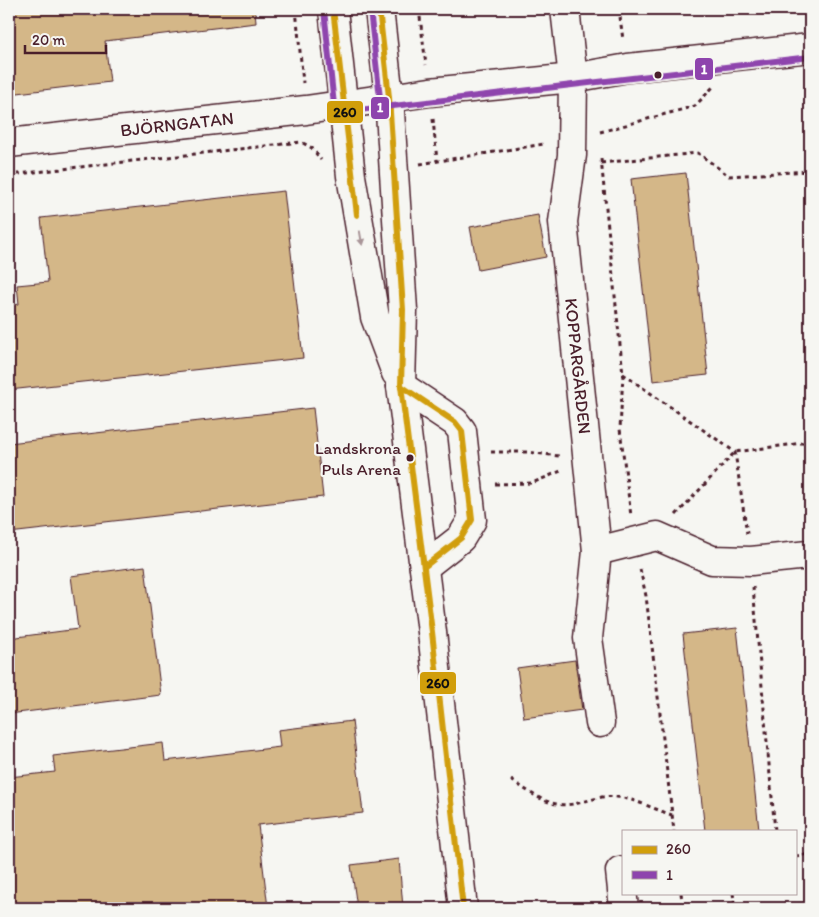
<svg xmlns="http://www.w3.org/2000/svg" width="819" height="917" viewBox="0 0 819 917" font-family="Itim,sans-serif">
<rect width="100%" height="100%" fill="#f6f6f2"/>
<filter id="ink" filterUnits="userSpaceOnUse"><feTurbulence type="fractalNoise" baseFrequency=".02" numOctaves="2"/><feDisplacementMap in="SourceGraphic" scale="10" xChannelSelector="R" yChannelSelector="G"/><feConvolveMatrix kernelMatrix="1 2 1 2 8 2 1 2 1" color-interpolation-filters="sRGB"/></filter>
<g filter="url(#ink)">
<!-- building -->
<g fill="#d4b788" stroke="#4a1f2b">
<path d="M 9,9 L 255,9 L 256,23 L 105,41 L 110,82 L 9,94 Z"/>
<path d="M 686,173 L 708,375 L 653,381 L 631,179 Z"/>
<path d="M 284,191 L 303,358 L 9,390 L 9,306 L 19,304 L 17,285 L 48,282 L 41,218 Z"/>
<path d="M 538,215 L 546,257 L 478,270 L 470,227 Z"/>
<path d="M 313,408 L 323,497 L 9,533 L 9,443 Z"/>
<path d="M 145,566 L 161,695 L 9,714 L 9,638 L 78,629 L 71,576 Z"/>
<path d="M 737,628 L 759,830 L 705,831 L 683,634 Z"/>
<path d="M 575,660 L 582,710 L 524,718 L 517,668 Z"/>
<path d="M 352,721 L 363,813 L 258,825 L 268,908 L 9,908 L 9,777 L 55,772 L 53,756 L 163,743 L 165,761 L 280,747 L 278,730 Z"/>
<path d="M 399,859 L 403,908 L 357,908 L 351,865 Z"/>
</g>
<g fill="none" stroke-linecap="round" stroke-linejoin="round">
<!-- minor casing -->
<g stroke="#4a1f2b" stroke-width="31">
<g id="minor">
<path d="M 333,9 L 351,176 L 375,317 L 396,373"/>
<path d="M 379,9 L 389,97 L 403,310 L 401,386 L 432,632 L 463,908"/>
<path id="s1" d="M 565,9 L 573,78 L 572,155 L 563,222 L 597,551 L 588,638 L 600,723"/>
<path id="s2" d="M 9,143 L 306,110 L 430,92 L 573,78 L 628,68 L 810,48"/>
<path d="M 401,386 L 455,422 L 462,431 L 472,520 L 461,538 L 424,567"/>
<path d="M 597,551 L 657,536 L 712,560 L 751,561 L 808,555 L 810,558"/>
<path d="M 620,871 L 624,908"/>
</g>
</g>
<!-- path -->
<g stroke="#4a1f2b" stroke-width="3" stroke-dasharray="4 4" stroke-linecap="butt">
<path d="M 296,9 L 303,83"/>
<path d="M 419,9 L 426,65"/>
<path d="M 619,9 L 623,40"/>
<path d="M 433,119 L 437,161"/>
<path d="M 600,132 L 695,106 L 714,86"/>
<path d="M 601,159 L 623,374 L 620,429 L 631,516"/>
<path d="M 601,163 L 698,153 L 729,176 L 810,171"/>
<path d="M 420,164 L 544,144"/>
<path d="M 9,175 L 301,142 L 312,148 L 321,160"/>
<path d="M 623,374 L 735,452 L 747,534"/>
<path d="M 491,452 L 528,452 L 559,456"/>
<path d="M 495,484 L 532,483 L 561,471"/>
<path d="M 676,515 L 735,452 L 810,442"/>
<path d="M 640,569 L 646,596 L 674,831"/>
<path d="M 753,587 L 775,831"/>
<path d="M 511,780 C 536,796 552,811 582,802 C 595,799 603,795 617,797 C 635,799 654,809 672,815"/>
<path d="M 795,856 L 810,854"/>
<path d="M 681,893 L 683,908"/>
<path d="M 733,893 L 735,908"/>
</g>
<!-- minor -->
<use href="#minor" stroke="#f6f6f2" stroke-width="28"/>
<!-- bus-1 casing -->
<g stroke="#f6f6f2" stroke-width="10">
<g id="bus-1">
<path d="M 333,9 L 357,215"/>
<path d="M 379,9 L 389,97 L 403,310 L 401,386 L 432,632 L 463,908"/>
<path d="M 401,386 L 455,422 L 462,431 L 472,520 L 461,538 L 424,567"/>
</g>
</g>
<!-- bus-2 casing -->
<g stroke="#f6f6f2" stroke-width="10">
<g id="bus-2">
<path d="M 324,10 L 334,105 L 342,112 L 810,57"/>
<path d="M 370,10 L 380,98"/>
</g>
</g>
<!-- bus-1 -->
<use href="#bus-1" stroke="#d19e0b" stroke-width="6"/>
<!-- bus-2 -->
<use href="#bus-2" stroke="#8e44ad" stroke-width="6"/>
</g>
<!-- one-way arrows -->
<defs><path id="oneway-solid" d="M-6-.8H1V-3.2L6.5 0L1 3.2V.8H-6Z" transform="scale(1.25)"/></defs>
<use fill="#a99598" href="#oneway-solid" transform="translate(361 238) rotate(80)"/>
</g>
<!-- markers -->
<g fill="#4a1f2b" stroke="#f6f6f2" stroke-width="2">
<circle cx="658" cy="75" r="4.5"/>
<circle cx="410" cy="458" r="4.5"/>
</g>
<g text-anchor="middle" stroke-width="4.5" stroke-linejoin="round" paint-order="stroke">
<!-- bus labels -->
<g font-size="17" fill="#4a1f2b" stroke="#f6f6f2" text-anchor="end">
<text x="401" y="454">Landskrona<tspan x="401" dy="21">Puls Arena</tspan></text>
</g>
<!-- street labels -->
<g font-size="18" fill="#4a1f2b" stroke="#f6f6f2">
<text dy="6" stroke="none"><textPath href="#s2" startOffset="169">BJÖRNGATAN</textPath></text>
<text dy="6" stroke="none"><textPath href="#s1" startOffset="359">KOPPARGÅRDEN</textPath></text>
</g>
</g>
<g stroke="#f6f6f2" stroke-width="2">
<rect x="694" y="57" width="20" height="24" rx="5" fill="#8e44ad"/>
<rect x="370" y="96" width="20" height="24" rx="5" fill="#8e44ad"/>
<rect x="326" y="100" width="38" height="24" rx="5" fill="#d19e0b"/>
<rect x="419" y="671" width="38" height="24" rx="5" fill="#d19e0b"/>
</g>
<g font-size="14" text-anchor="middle" font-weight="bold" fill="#fff">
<text x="704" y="74">1</text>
<text x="380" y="112">1</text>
</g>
<g font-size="14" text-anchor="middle" font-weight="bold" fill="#111">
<text x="345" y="117">260</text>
<text x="438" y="688">260</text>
</g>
<!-- margin -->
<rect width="819" height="917" fill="none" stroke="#f6f6f2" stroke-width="30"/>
<rect x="15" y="15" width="789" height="887" fill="none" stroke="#4a1f2b" stroke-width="2" filter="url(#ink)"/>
<!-- legend -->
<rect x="622" y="830" width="175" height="65" fill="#f6f6f2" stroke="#b1a0a2"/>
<rect x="632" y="846" width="25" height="8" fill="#d19e0b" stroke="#b1a0a2"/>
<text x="666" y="854" font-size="15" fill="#4a1f2b">260</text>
<rect x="632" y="871" width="25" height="8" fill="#8e44ad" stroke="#b1a0a2"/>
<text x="666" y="880" font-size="15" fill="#4a1f2b">1</text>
<!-- scale -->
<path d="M25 45v8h81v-8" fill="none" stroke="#4a1f2b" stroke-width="2.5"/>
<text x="32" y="45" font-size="15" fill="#4a1f2b" stroke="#f6f6f2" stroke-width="4" paint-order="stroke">20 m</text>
</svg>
